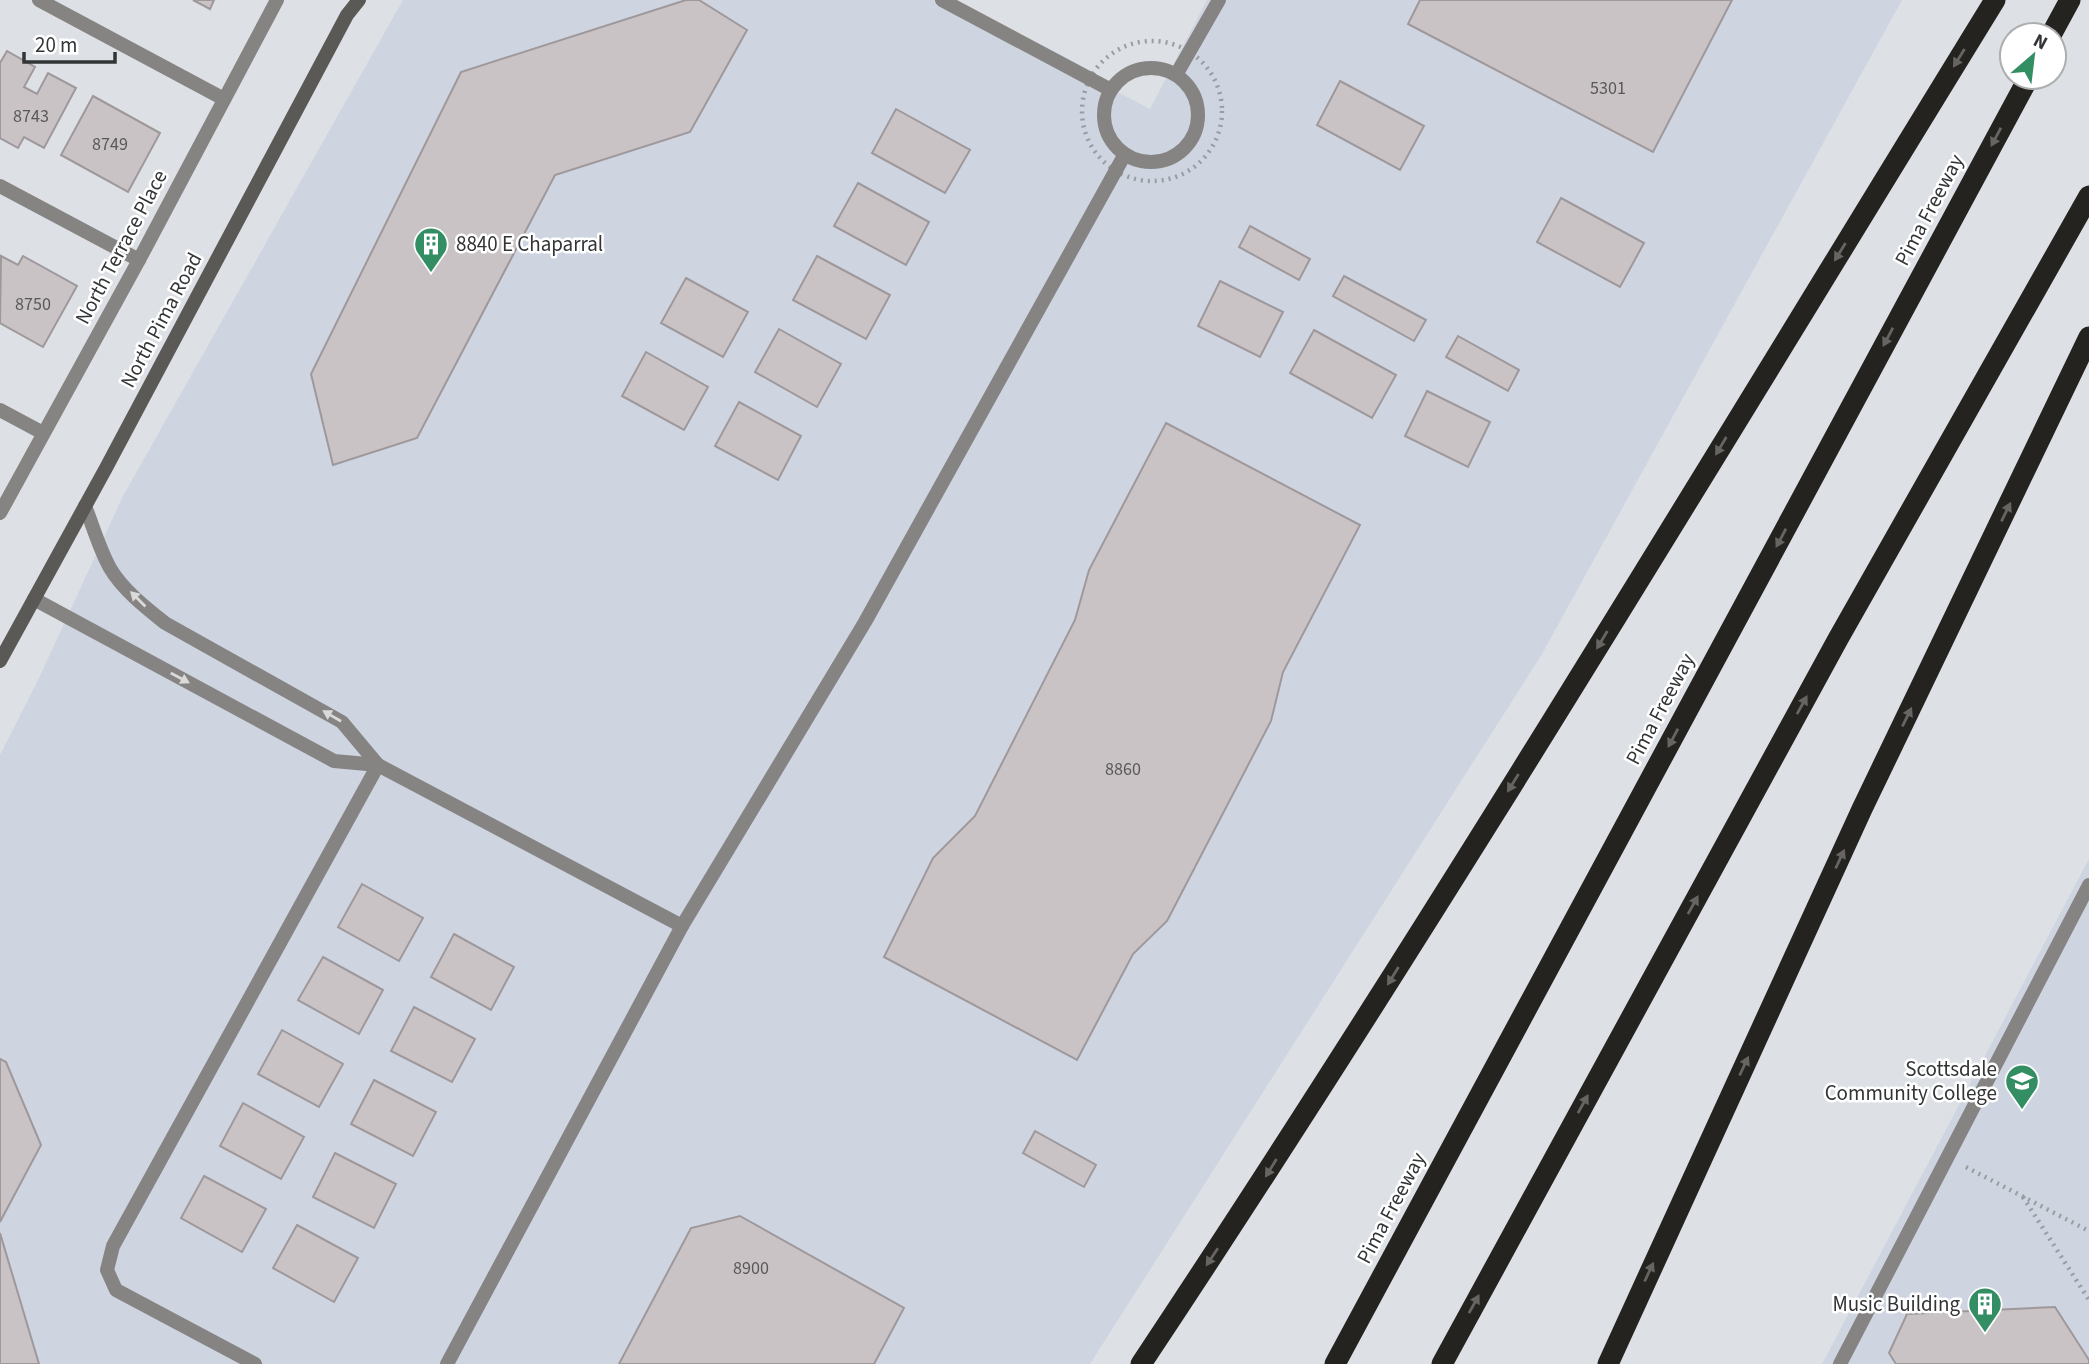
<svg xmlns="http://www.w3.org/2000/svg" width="2089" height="1364" viewBox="0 0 2089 1364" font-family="'Source Sans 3',sans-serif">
<rect width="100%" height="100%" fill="#dde0e5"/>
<!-- built -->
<g fill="#ced5e1">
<path d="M 403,0 L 942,0 L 1150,109 L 1207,0 L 1902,0 L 1542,654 L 1090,1364 L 0,1364 L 0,755 L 39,678 L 123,496 Z"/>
<path d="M 2089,859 L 2089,1364 L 1822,1364 Z"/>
</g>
<!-- building -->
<g fill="#c9c3c6" stroke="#9e989b" stroke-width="2">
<path d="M 193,0 L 214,0 L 210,9 Z"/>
<path d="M 686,0 L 699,0 L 747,30 L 690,132 L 555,175 L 417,438 L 333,465 L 311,374 L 461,72 Z"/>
<path d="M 1420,0 L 1732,0 L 1653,152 L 1408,24 Z"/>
<path d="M 7,51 L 35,67 L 24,87 L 37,94 L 48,73 L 76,88 L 44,148 L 24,137 L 18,148 L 0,138 L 0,63 Z"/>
<path d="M 1340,81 L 1424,126 L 1400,170 L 1317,125 Z"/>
<path d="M 93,96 L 160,133 L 128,192 L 61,155 Z"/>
<path d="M 896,109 L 970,150 L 945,193 L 872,153 Z"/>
<path d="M 858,183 L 929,222 L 906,265 L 834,226 Z"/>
<path d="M 1561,198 L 1644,243 L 1620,287 L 1537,242 Z"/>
<path d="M 1250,226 L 1310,259 L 1299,280 L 1239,247 Z"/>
<path d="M 1,256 L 18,265 L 23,256 L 77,286 L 43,347 L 0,323 Z"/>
<path d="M 817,256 L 890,295 L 866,339 L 793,300 Z"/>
<path d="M 1344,276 L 1426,320 L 1414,341 L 1333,296 Z"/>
<path d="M 686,278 L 748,312 L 723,357 L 661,323 Z"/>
<path d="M 1220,281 L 1283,312 L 1260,357 L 1198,326 Z"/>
<path d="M 779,329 L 841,364 L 817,407 L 755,372 Z"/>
<path d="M 1314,330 L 1396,375 L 1372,418 L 1290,373 Z"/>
<path d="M 1458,336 L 1519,370 L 1508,391 L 1446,357 Z"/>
<path d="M 646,352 L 708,387 L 684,430 L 622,396 Z"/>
<path d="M 1427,391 L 1490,422 L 1468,467 L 1405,436 Z"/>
<path d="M 739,402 L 801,436 L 778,480 L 715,446 Z"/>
<path d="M 1166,423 L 1360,525 L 1283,672 L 1271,721 L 1167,921 L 1133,954 L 1077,1060 L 884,957 L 933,858 L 975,816 L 1075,620 L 1089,570 Z"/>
<path d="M 362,884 L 423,918 L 399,961 L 338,927 Z"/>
<path d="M 454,934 L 514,967 L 491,1010 L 431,977 Z"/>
<path d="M 323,957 L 383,990 L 359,1034 L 298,1000 Z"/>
<path d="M 414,1007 L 475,1039 L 452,1082 L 391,1051 Z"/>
<path d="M 282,1030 L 343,1064 L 319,1107 L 258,1074 Z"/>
<path d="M 0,1059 L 6,1062 L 41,1145 L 0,1222 Z"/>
<path d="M 374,1080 L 436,1112 L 413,1156 L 351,1124 Z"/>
<path d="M 243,1103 L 304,1137 L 281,1179 L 220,1146 Z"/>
<path d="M 1035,1131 L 1096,1165 L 1084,1187 L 1023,1153 Z"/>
<path d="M 335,1153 L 396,1184 L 374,1228 L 313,1197 Z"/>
<path d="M 204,1176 L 266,1209 L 242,1252 L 181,1218 Z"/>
<path d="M 740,1216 L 904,1308 L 874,1364 L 619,1364 L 691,1228 Z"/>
<path d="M 297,1225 L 358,1258 L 334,1302 L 273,1268 Z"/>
<path d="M 0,1233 L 39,1364 L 0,1364 Z"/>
<path d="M 2055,1307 L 2089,1360 L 2089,1364 L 1896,1364 L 1889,1353 L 1907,1314 Z"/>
</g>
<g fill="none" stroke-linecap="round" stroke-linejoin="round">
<!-- path -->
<g stroke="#999ca0" stroke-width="4.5" stroke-dasharray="2 5" stroke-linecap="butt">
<circle cx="1152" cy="111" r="70"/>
<path d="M 1966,1167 L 2089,1231"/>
<path d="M 2023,1197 L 2089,1300"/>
</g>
<!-- service -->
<g stroke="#858482" stroke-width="14">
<path d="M 942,0 L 1111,90"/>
<circle cx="1151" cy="115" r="47"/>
<path d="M 1176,75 L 1219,0"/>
<path d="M 0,186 L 139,260"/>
<path d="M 85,506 C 93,526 99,548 110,568 C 122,589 146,608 165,623 L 342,722 L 378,765"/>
<path d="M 34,599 L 334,761 L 378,765 L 682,926"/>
<path d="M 255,1364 L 116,1290 L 107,1270 L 113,1246 L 378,765"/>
<path d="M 447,1364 L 682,926 L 865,622 L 1125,154"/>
<path d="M 1840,1364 L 2089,885"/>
</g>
<!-- minor -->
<g stroke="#858482" stroke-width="14">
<path d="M 39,0 L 224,99"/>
<path d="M 0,410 L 43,433"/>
<path d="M 0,513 L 139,260 L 277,0"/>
</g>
<!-- secondary -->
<path stroke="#5b5956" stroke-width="14" d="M 0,661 L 106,468 L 347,15 L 359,0"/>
<!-- motorway -->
<g stroke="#25231f" stroke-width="21">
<path d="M 2051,35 L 2070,0"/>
<path d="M 1141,1364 C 1438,917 1714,457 1995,0"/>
<path d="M 1335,1364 L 2029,77"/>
<path d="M 1442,1364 L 1838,639 L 2089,196"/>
<path d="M 1608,1364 L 1862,809 L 2089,337"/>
</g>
</g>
<!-- one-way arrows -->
<defs><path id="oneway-solid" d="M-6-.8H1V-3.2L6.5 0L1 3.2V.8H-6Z" transform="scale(1.75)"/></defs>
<g fill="#666562">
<use href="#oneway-solid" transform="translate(1959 58) rotate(122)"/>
<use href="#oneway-solid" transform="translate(1996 137) rotate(118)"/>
<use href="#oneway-solid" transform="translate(1840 252) rotate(122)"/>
<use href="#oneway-solid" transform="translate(1888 337) rotate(118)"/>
<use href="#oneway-solid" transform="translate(1721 446) rotate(121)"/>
<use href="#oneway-solid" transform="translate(2006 512) rotate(-64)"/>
<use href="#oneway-solid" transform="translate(1781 538) rotate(118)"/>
<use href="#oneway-solid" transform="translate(1602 640) rotate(121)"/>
<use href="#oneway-solid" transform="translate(1802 705) rotate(-61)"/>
<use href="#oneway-solid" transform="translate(1907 717) rotate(-64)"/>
<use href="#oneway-solid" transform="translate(1673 738) rotate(118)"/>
<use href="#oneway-solid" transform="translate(1513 783) rotate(122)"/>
<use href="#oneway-solid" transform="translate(1840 859) rotate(-65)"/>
<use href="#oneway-solid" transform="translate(1693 905) rotate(-61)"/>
<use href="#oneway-solid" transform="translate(1393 976) rotate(122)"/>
<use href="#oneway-solid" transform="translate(1744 1066) rotate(-65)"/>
<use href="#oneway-solid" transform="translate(1583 1104) rotate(-61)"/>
<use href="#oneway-solid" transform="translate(1271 1168) rotate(122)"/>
<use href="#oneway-solid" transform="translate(1212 1257) rotate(124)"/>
<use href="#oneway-solid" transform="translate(1649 1272) rotate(-65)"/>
<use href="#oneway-solid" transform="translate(1474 1304) rotate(-61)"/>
</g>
<g fill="#dadada">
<use href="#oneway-solid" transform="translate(138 599) rotate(-135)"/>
<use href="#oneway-solid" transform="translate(180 678) rotate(28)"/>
<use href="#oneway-solid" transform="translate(332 716) rotate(-150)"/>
</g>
<!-- icons -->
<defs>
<g id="building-pin" transform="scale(1.75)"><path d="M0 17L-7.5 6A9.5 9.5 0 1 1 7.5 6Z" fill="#348e64" stroke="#fff"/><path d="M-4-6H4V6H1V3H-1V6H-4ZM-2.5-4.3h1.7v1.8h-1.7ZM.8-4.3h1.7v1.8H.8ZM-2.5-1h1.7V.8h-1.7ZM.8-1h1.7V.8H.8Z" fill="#fff"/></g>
<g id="university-pin" transform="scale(1.75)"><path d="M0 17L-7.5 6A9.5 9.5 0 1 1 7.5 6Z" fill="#348e64" stroke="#fff"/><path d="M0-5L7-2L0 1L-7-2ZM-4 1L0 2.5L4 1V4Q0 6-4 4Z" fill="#fff"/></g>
</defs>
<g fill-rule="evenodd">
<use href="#building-pin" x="431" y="244"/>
<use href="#university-pin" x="2022" y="1081"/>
<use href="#building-pin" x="1985" y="1304"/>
</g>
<g text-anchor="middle" stroke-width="5" stroke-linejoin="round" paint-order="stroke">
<!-- number labels -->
<g font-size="18" fill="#58585a">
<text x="1608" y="94">5301</text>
<text x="31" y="122">8743</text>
<text x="110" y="150">8749</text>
<text x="33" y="310">8750</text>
<text x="1123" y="775">8860</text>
<text x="751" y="1274">8900</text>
</g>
<!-- street labels -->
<g font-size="21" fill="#323436" stroke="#fff">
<text transform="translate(1929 210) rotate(-62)" y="7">Pima Freeway</text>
<text transform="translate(121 247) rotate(-62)" y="7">North Terrace Place</text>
<text transform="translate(161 320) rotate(-62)" y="7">North Pima Road</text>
<text transform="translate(1660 709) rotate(-62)" y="7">Pima Freeway</text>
<text transform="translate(1391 1208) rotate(-62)" y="7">Pima Freeway</text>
</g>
<!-- poi labels -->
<g font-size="21" fill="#323436" stroke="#fff" text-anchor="end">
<text x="456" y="251" text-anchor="start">8840 E Chaparral</text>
<text x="1997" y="1076">Scottsdale<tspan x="1997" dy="24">Community College</tspan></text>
<text x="1960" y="1311">Music Building</text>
</g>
</g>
<!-- north arrow -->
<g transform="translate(2033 56) rotate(28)"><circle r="33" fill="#ffffff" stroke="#adaeaf" stroke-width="2"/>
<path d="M0-5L12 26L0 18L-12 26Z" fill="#348e64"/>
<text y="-10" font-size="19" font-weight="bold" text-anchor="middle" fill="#323436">N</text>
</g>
<!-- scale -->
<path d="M24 52v10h91v-10" fill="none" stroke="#323436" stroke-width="3.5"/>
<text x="35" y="52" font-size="21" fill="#323436" stroke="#ffffff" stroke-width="5" paint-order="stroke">20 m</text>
</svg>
